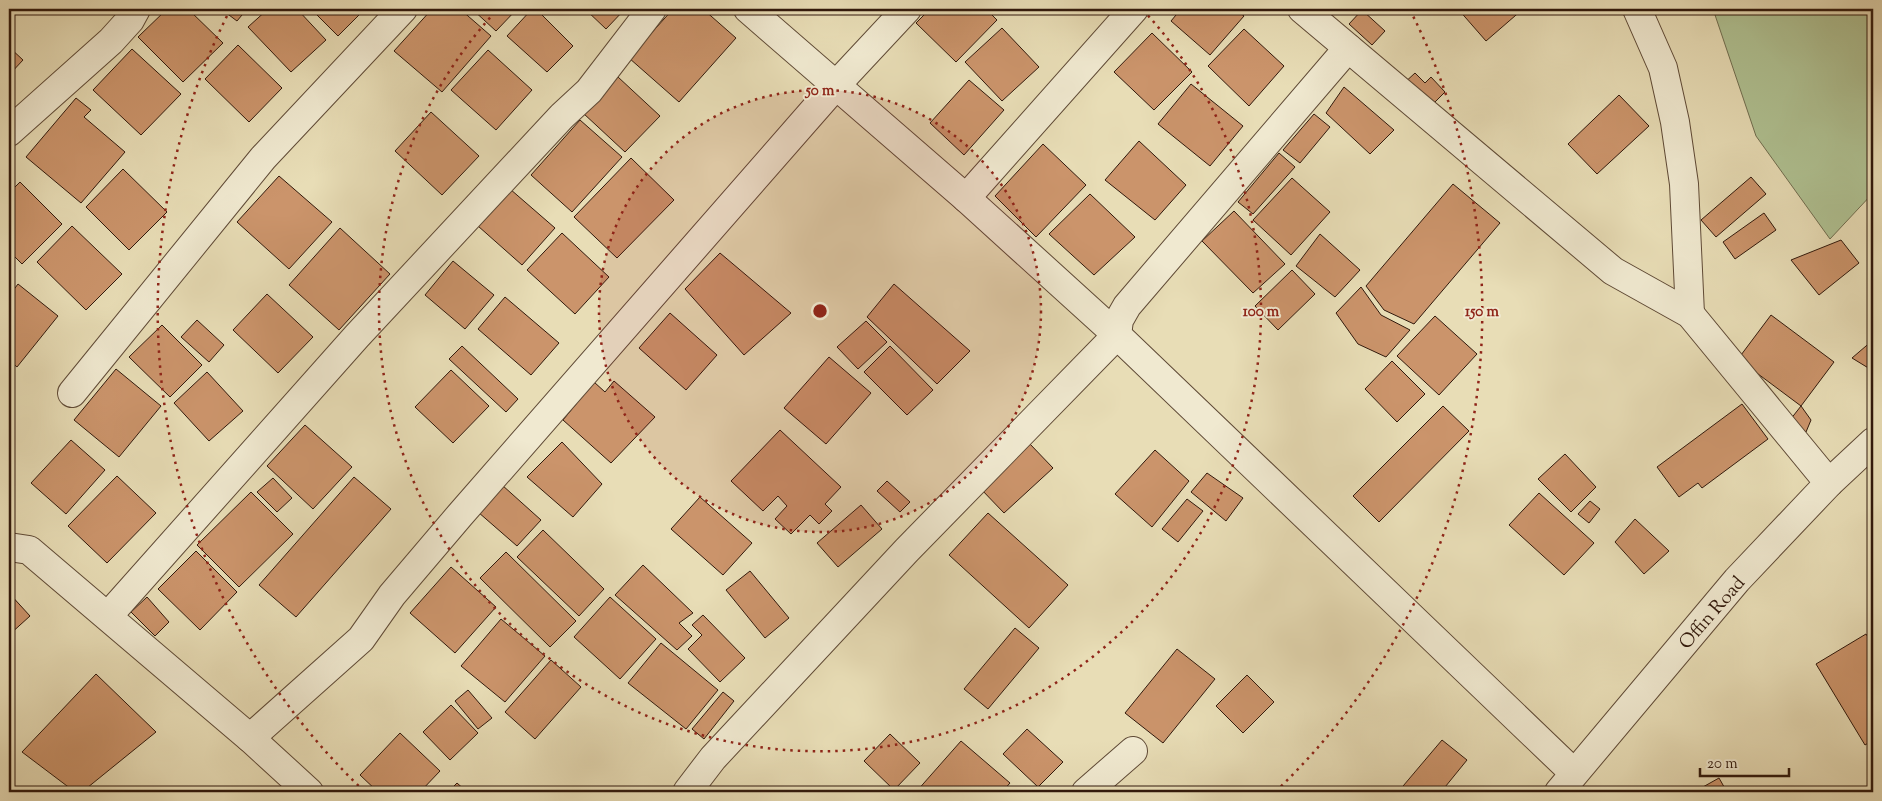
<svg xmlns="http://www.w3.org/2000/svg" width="1882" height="801" viewBox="0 0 1882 801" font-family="'Sorts Mill Goudy',serif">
<rect width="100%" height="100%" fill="#e8ddb6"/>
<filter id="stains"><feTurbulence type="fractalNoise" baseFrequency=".004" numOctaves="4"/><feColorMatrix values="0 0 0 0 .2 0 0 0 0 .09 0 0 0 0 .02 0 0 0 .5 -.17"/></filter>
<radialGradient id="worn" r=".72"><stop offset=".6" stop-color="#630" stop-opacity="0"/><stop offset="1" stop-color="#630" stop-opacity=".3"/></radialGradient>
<!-- green -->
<path fill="#b0c293" stroke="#706e50" d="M 1713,9 L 1873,9 L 1873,193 L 1830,239 L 1756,136 Z"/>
<!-- building -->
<g fill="#cb946b" stroke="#31190c">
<path d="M 167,9 L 188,9 L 223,43 L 183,82 L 138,37 Z"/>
<path d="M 221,9 L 247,9 L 237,21 Z"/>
<path d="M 268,9 L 297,9 L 326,40 L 291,72 L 248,27 Z"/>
<path d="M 311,9 L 359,9 L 362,12 L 338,36 Z"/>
<path d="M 432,9 L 460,9 L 491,36 L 442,92 L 394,51 Z"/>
<path d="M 472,9 L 517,9 L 496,31 Z"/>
<path d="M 532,9 L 536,9 L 573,46 L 547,72 L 507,36 Z"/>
<path d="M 585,9 L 625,9 L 606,29 Z"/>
<path d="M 673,9 L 703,9 L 736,38 L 679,102 L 629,58 Z"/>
<path d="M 930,9 L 986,9 L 997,20 L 956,62 L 916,23 Z"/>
<path d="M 1181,9 L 1235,9 L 1244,16 L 1210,55 L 1171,21 Z"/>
<path d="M 1458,9 L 1523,9 L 1486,41 Z"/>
<path d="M 1362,10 L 1385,31 L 1372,45 L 1349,24 Z"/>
<path d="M 1002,28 L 1039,67 L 1002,101 L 965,62 Z"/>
<path d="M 1244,29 L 1284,66 L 1249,106 L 1208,66 Z"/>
<path d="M 1152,33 L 1192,72 L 1154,110 L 1114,72 Z"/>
<path d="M 238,45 L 282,88 L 249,122 L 205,79 Z"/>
<path d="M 9,47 L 23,60 L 9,75 Z"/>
<path d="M 132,49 L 181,94 L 141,135 L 93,90 Z"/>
<path d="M 488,50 L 532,90 L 496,130 L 451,90 Z"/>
<path d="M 1415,73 L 1425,83 L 1431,77 L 1445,92 L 1427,110 L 1402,85 Z"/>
<path d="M 618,77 L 660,116 L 625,152 L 583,113 Z"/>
<path d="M 969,80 L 1004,110 L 964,155 L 930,123 Z"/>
<path d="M 1191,84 L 1243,126 L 1210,166 L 1158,124 Z"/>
<path d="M 1344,87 L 1394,130 L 1370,154 L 1326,113 Z"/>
<path d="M 1619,95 L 1649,126 L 1597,174 L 1568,144 Z"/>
<path d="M 76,98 L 91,110 L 84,117 L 125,152 L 81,203 L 26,157 Z"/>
<path d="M 431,112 L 479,156 L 442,195 L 395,151 Z"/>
<path d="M 1314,114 L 1330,127 L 1300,163 L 1283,150 Z"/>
<path d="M 580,120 L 622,157 L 572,212 L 531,175 Z"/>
<path d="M 1139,141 L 1186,185 L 1155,220 L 1105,180 Z"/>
<path d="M 1043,144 L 1086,185 L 1036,237 L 995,196 Z"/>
<path d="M 1279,153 L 1295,167 L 1253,214 L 1238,202 Z"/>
<path d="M 631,158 L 674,200 L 617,258 L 574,217 Z"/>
<path d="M 123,169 L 167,212 L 129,250 L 86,207 Z"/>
<path d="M 279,176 L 332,222 L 289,269 L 237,222 Z"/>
<path d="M 1751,177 L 1766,194 L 1716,237 L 1701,220 Z"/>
<path d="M 1292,178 L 1330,212 L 1291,255 L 1253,220 Z"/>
<path d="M 20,182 L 62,224 L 22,264 L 9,251 L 9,193 Z"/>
<path d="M 1453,184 L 1500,223 L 1414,324 L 1384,310 L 1366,286 Z"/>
<path d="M 510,189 L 555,228 L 522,265 L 478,226 Z"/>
<path d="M 1090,194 L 1135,237 L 1094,275 L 1049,234 Z"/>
<path d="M 1234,211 L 1285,264 L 1253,293 L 1202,241 Z"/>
<path d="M 1764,213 L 1776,230 L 1735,259 L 1723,242 Z"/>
<path d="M 72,226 L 122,274 L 86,310 L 37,262 Z"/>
<path d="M 340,228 L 390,274 L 339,330 L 289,285 Z"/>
<path d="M 562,233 L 609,277 L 575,314 L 527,270 Z"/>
<path d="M 1320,234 L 1360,270 L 1335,297 L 1296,266 Z"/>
<path d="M 1841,240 L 1859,263 L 1819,295 L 1791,260 Z"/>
<path d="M 720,253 L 791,313 L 744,355 L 685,289 Z"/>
<path d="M 453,261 L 494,295 L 465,329 L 425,295 Z"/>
<path d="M 1292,270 L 1315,294 L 1278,330 L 1255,306 Z"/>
<path d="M 18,284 L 58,316 L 17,367 L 9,360 L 9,296 Z"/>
<path d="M 894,284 L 970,351 L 937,384 L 867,317 Z"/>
<path d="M 1361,287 L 1381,315 L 1410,330 L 1386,357 L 1358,344 L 1336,313 Z"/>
<path d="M 267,294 L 313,337 L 278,373 L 233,330 Z"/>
<path d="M 505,297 L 559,343 L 531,375 L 478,329 Z"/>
<path d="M 670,313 L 717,355 L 686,390 L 639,348 Z"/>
<path d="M 1771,315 L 1834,362 L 1801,406 L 1738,359 Z"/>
<path d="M 1435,316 L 1477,354 L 1439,395 L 1397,356 Z"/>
<path d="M 197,320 L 224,345 L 209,362 L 181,337 Z"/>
<path d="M 866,321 L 887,342 L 858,369 L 837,347 Z"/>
<path d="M 162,325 L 202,365 L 170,397 L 129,357 Z"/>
<path d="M 1873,340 L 1873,367 L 1870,369 L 1852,358 Z"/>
<path d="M 462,346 L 518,399 L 506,412 L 449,359 Z"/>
<path d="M 890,346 L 933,390 L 907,415 L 864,372 Z"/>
<path d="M 829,357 L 871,393 L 826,444 L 784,408 Z"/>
<path d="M 1392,361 L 1425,394 L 1397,422 L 1365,389 Z"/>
<path d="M 116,369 L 161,406 L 119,457 L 74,420 Z"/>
<path d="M 451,370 L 489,406 L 453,443 L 415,407 Z"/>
<path d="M 207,372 L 243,411 L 209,441 L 174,403 Z"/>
<path d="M 614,381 L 655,417 L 611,463 L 563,420 L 594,382 L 605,392 Z"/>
<path d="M 1742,404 L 1768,439 L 1702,488 L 1698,483 L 1679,497 L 1657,467 Z"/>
<path d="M 1443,406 L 1469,431 L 1379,522 L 1353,496 Z"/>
<path d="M 1801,406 L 1811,420 L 1806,432 L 1790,420 Z"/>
<path d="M 305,425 L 352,467 L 313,509 L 267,466 Z"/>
<path d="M 780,430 L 841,487 L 825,504 L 832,511 L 819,524 L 810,515 L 791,534 L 775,519 L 787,506 L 778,496 L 763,511 L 731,481 Z"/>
<path d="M 71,440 L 105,470 L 66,514 L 31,483 Z"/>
<path d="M 562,442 L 602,484 L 573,517 L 527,477 Z"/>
<path d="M 1029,443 L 1053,468 L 1004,513 L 980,488 Z"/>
<path d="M 1155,450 L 1189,481 L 1152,527 L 1115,494 Z"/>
<path d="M 1565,454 L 1596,487 L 1571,512 L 1538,479 Z"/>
<path d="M 1207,473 L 1243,498 L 1226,521 L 1191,492 Z"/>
<path d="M 117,476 L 156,513 L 107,563 L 68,526 Z"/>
<path d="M 354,477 L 391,509 L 296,617 L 259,585 Z"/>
<path d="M 273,478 L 292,498 L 277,512 L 257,492 Z"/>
<path d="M 887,481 L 910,502 L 900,512 L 877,491 Z"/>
<path d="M 502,485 L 541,520 L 517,546 L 478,512 Z"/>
<path d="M 251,492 L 293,534 L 239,587 L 197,545 Z"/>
<path d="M 1539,493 L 1594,543 L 1564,575 L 1509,525 Z"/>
<path d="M 700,497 L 752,543 L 723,575 L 671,529 Z"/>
<path d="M 1187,499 L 1203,511 L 1178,542 L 1162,529 Z"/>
<path d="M 1590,501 L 1600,509 L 1589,523 L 1578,514 Z"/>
<path d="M 861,505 L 882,529 L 838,567 L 817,543 Z"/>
<path d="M 988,513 L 1068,585 L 1029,628 L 949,555 Z"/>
<path d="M 1635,519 L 1669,551 L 1644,574 L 1615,542 Z"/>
<path d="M 543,530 L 604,589 L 579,616 L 517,557 Z"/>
<path d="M 196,551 L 237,592 L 200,630 L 158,589 Z"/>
<path d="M 506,552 L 576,621 L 550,647 L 480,578 Z"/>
<path d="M 643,565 L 693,613 L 679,623 L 692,636 L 677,650 L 615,595 Z"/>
<path d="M 451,567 L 496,607 L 455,653 L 410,613 Z"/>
<path d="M 750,571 L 789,618 L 765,638 L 726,590 Z"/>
<path d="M 9,593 L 30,616 L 9,635 Z"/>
<path d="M 147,597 L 169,622 L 155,636 L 131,612 Z"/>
<path d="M 610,597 L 656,639 L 620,679 L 574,637 Z"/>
<path d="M 703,615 L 745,658 L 720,682 L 688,649 L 702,635 L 692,625 Z"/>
<path d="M 501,619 L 545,656 L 505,702 L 461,666 Z"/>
<path d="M 1015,628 L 1039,648 L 988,709 L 964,689 Z"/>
<path d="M 1866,634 L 1873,645 L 1873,740 L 1865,745 L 1816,664 Z"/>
<path d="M 661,643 L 718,690 L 686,729 L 628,683 Z"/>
<path d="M 1177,649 L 1215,679 L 1163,743 L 1125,713 Z"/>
<path d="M 551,660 L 581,687 L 535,739 L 505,712 Z"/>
<path d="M 96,674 L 156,732 L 82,792 L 75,792 L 22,752 Z"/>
<path d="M 1247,675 L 1274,702 L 1243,733 L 1216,706 Z"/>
<path d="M 468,690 L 492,718 L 478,729 L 455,701 Z"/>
<path d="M 723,692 L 734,701 L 704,739 L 692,729 Z"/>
<path d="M 451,705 L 478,733 L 450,760 L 423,732 Z"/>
<path d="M 1027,729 L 1063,762 L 1038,787 L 1003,754 Z"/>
<path d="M 400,733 L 440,771 L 420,792 L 378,792 L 360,775 Z"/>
<path d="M 890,734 L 920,763 L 894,790 L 864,761 Z"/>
<path d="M 1442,740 L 1467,760 L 1441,792 L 1398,792 Z"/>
<path d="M 961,741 L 1010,783 L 1002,792 L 916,792 Z"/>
<path d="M 1719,778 L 1727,792 L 1694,792 Z"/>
<path d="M 457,783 L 467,792 L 448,792 Z"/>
</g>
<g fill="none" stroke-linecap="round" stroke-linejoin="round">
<!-- minor casing -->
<g stroke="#5f4a36" stroke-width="30">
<g id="minor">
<path d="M 748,9 L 966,198 L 1117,335 L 1574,773"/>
<path d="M 1302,9 L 1613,271 L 1690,314 L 1829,483"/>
<path d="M 1637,9 L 1663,68 L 1675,122 L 1684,184 L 1690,314"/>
<path d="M 9,132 L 111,41 L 130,20 L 136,9"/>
<path d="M 966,198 L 1134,9"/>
<path d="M 72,393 L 263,158 L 403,9"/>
<path d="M 9,547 L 29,550 L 250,738 L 309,792"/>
<path d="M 108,616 L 357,336 L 562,116 L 589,91 L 652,9"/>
<path d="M 250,738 L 361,639 L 392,595 L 460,515 L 837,84 L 907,9"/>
<path d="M 687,792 L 713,758 L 907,550 L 1117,335 L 1119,320 L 1127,306 L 1348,48"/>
<path d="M 1086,792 L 1133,751"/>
</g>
</g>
<!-- tertiary casing -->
<g stroke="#5f4a36" stroke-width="30">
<path id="tertiary" d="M 1559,792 L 1737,580 L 1829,483 L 1873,442"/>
</g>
<!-- minor -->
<use href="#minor" stroke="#f0e9d0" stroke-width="28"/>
<!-- tertiary -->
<use href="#tertiary" stroke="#f0e9d0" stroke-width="28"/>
</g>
<!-- distance rings -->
<circle cx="820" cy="311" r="221" fill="#8f2418" fill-opacity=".12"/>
<g fill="none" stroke="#8f2418" stroke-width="2.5" stroke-dasharray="2.5 5">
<circle cx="820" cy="311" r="221"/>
<path d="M1143 10A441 441 0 1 1 497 10"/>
<path d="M364 791A662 662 0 0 1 230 10M1410 10A662 662 0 0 1 1276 791"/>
</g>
<g text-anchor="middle" stroke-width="4" stroke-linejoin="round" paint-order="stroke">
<!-- street labels -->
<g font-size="19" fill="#31190c" stroke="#f0e9d0">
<text transform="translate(1711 612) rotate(-49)" y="7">Offin Road</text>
</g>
</g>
<circle cx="820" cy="311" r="8" fill="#8f2418" stroke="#f0e9d0" stroke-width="2.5"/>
<g font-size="15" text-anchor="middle" font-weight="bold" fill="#8f2418" stroke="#f0e9d0" stroke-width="4" stroke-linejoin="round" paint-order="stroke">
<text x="820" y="95">50 m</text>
<text x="1261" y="316">100 m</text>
<text x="1482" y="316">150 m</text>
</g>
<!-- margin -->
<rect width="1882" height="801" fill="none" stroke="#e8ddb6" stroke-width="30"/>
<rect x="10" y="10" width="1862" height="781" fill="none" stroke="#31190c" stroke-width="2.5"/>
<rect x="15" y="15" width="1852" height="771" fill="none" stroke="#31190c"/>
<!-- scale -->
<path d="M1700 768v8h89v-8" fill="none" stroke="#31190c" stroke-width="2.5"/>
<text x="1707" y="768" font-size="15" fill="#31190c" stroke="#f0e9d0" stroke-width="4" paint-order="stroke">20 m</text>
<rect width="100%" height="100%" filter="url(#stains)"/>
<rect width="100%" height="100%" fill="url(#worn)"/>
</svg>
